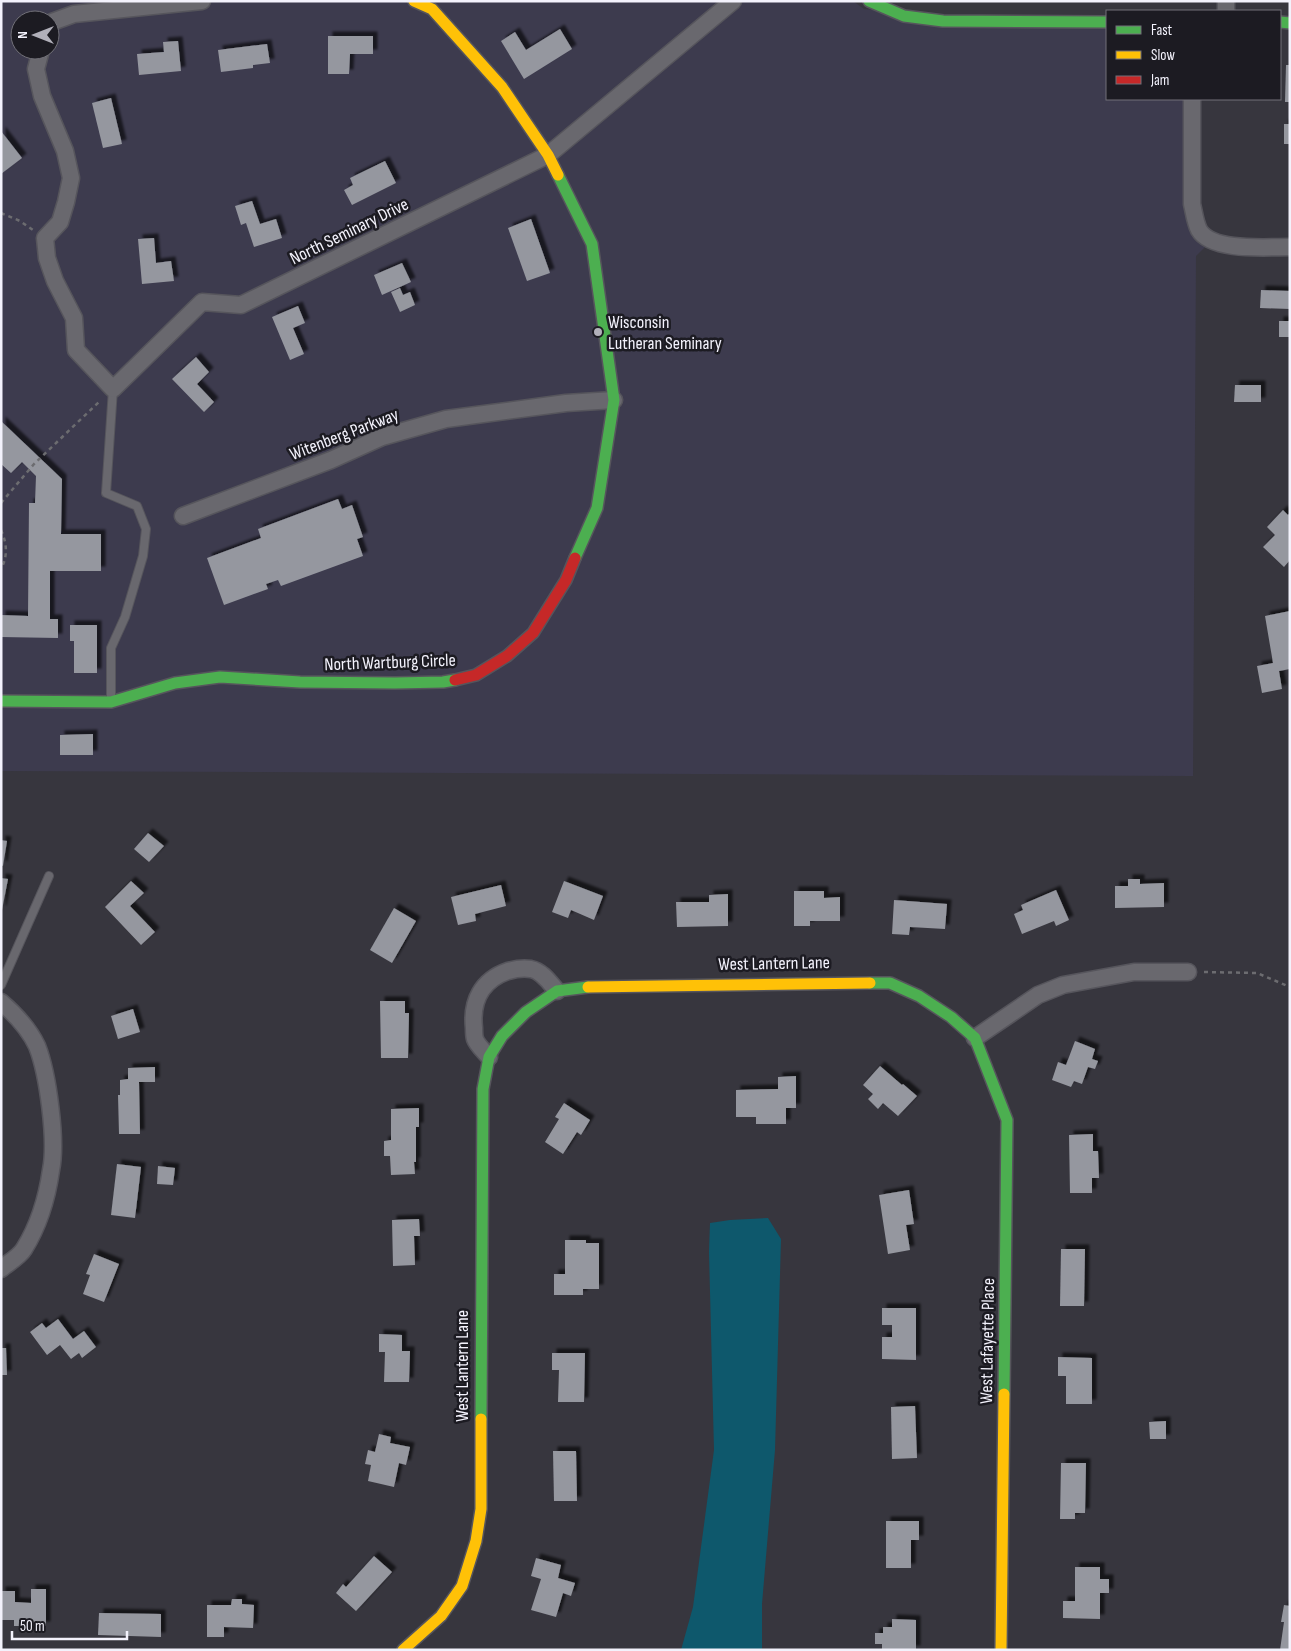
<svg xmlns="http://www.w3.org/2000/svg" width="1291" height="1651" viewBox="0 0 1291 1651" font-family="'Sofia Sans Condensed',sans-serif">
<defs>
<filter id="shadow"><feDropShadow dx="4.5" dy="-4.5" stdDeviation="1" flood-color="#0009"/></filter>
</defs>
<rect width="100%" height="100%" fill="#37363e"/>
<!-- built -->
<path fill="#3d3b4e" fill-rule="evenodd" d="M 1,1 L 853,1 L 864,9 L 1107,29 L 1107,99 L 1187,99 L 1186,193 L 1206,246 L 1196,256 L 1193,776 L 1,771 ZM 20,20 L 50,20 L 50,50 L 20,50 Z"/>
<!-- water -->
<path fill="#0e586c" d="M 768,1218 L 781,1239 L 775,1450 L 762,1604 L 762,1650 L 681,1650 L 693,1607 L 714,1450 L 709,1252 L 710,1223 L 730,1220 Z"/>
<!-- building -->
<g fill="#95979f" filter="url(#shadow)">
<path d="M 560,29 L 572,49 L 524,79 L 501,41 L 515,32 L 526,50 Z"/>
<path d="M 328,36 L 373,36 L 373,54 L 350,54 L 349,74 L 328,74 Z"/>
<path d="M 178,41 L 181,71 L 139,75 L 137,54 L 164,52 L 163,42 Z"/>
<path d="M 267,44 L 270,63 L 253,65 L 253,68 L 221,72 L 218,50 Z"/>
<path d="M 1286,65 L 1290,65 L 1290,102 L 1285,102 Z"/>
<path d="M 111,98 L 122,144 L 103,148 L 92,103 Z"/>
<rect x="1284" y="124" width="6" height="20"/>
<path d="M 1,131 L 22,158 L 1,174 Z"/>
<path d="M 385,161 L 396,183 L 352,205 L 344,190 L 353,185 L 350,178 Z"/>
<path d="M 252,201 L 260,224 L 276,219 L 282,238 L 254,247 L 246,223 L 241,225 L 235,206 Z"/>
<path d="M 531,219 L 550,273 L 527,281 L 508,228 Z"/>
<path d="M 154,238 L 156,263 L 171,261 L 174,281 L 142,284 L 138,239 Z"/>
<path d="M 402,263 L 411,282 L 382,295 L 374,275 Z"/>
<path d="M 400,288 L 403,295 L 410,292 L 415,305 L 400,312 L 391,292 Z"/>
<path d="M 1261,290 L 1290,291 L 1290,309 L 1260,308 Z"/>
<path d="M 298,306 L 305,323 L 293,328 L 304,354 L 290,360 L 272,317 Z"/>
<rect x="1279" y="321" width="11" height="16"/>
<path d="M 196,357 L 209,372 L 197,384 L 214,402 L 204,412 L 172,379 Z"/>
<path d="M 1235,385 L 1261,385 L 1261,402 L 1234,402 Z"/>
<path d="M 1,421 L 62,479 L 61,534 L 101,534 L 101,571 L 50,571 L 50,619 L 58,619 L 58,638 L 1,637 L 1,615 L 28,616 L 29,503 L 35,503 L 36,476 L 22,462 L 11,473 L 1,464 Z"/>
<path d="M 338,499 L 342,509 L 352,505 L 363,537 L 357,539 L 363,556 L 281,586 L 278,580 L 266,584 L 268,589 L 224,605 L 207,558 L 261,538 L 258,529 Z"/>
<path d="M 1283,510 L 1288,515 L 1290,513 L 1290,560 L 1284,567 L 1263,547 L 1275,535 L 1267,527 Z"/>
<path d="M 1290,611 L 1290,669 L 1279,671 L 1282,689 L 1262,693 L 1257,666 L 1273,663 L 1265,616 Z"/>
<path d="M 70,625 L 97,625 L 97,673 L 74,673 L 74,641 L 70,641 Z"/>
<path d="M 93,734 L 93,755 L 60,755 L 60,735 Z"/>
<path d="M 148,833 L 164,846 L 149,862 L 134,849 Z"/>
<path d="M 1,840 L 7,841 L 3,866 L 1,865 Z"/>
<path d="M 1,878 L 8,879 L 2,910 L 1,910 Z"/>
<path d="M 1128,879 L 1140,879 L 1140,884 L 1164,883 L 1164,907 L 1115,908 L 1115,886 L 1128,886 Z"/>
<path d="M 131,881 L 144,893 L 130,906 L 155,932 L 141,945 L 105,907 Z"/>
<path d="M 564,881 L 603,896 L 594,920 L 571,910 L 568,918 L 552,912 Z"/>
<path d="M 501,885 L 506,906 L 475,914 L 476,921 L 458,925 L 451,897 Z"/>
<path d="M 1056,890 L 1069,920 L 1056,926 L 1054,921 L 1022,934 L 1014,914 L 1023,910 L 1021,905 Z"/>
<path d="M 794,891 L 824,891 L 824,898 L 840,897 L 840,921 L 810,921 L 810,926 L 794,926 Z"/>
<path d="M 728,894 L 728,926 L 677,927 L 676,902 L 709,902 L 709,895 Z"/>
<path d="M 894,900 L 947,904 L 945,929 L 910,927 L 909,935 L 892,934 Z"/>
<path d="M 394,908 L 416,921 L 392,963 L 370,950 Z"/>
<path d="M 380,1001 L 405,1001 L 405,1013 L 409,1013 L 408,1058 L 381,1058 Z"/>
<path d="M 133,1009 L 140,1032 L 118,1039 L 111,1016 Z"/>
<path d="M 1075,1041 L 1095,1049 L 1092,1059 L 1098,1061 L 1095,1069 L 1088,1067 L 1082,1084 L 1074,1081 L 1071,1087 L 1052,1080 L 1058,1062 L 1066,1065 Z"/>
<path d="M 880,1066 L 902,1085 L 903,1084 L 917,1096 L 898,1116 L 883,1103 L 878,1109 L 868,1099 L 873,1094 L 863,1085 Z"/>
<path d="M 155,1067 L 155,1082 L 139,1082 L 140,1134 L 119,1134 L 118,1095 L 120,1095 L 120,1080 L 128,1079 L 128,1068 Z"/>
<path d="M 796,1076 L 796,1108 L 786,1108 L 786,1124 L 756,1124 L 756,1117 L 736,1117 L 736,1090 L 778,1089 L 778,1077 Z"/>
<path d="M 564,1103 L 590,1120 L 581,1135 L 577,1132 L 563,1154 L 545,1142 L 559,1119 L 555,1117 Z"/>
<path d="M 419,1108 L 419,1127 L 416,1127 L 416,1162 L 414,1162 L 415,1174 L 391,1175 L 390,1156 L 384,1156 L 384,1141 L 391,1140 L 391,1109 Z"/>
<path d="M 1093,1134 L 1093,1151 L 1098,1151 L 1099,1178 L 1092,1178 L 1092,1193 L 1070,1193 L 1069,1135 Z"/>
<path d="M 117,1164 L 141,1167 L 135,1218 L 111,1215 Z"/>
<path d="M 158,1166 L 175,1168 L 173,1185 L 157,1184 Z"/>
<path d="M 909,1190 L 914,1224 L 906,1225 L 910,1250 L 888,1254 L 879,1195 Z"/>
<path d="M 419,1219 L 420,1236 L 414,1236 L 415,1265 L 393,1266 L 392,1220 Z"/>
<path d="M 565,1240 L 586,1240 L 586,1243 L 599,1243 L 599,1289 L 583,1289 L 583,1295 L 554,1295 L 554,1274 L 565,1274 Z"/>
<path d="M 1061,1249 L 1085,1249 L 1084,1306 L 1060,1306 Z"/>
<path d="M 94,1254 L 119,1264 L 104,1302 L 83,1294 L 90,1275 L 86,1274 Z"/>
<path d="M 882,1308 L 916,1308 L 916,1360 L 882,1359 L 882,1337 L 892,1337 L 892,1325 L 882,1325 Z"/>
<path d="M 58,1319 L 73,1339 L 84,1331 L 96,1347 L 82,1358 L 79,1353 L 71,1359 L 60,1345 L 47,1355 L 30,1332 L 42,1323 L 46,1328 Z"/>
<path d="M 379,1334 L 402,1335 L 402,1351 L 410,1351 L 409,1382 L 384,1382 L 385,1352 L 379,1352 Z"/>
<path d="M 1,1348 L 6,1348 L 7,1375 L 1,1375 Z"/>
<path d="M 552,1353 L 585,1353 L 584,1402 L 558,1402 L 559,1370 L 552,1370 Z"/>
<path d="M 1058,1357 L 1092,1358 L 1092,1404 L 1066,1404 L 1066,1376 L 1058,1376 Z"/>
<path d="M 915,1406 L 917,1458 L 892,1459 L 891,1407 Z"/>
<path d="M 1166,1421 L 1166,1439 L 1150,1439 L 1149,1422 Z"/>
<path d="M 379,1434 L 391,1437 L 390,1443 L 410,1447 L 406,1465 L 399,1463 L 394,1487 L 368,1481 L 371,1465 L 365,1464 L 368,1450 L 375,1452 Z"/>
<path d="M 553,1451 L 576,1451 L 577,1501 L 554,1501 Z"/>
<path d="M 1061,1463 L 1086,1463 L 1085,1513 L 1075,1513 L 1075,1519 L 1060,1519 Z"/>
<path d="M 886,1521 L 919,1521 L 919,1540 L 911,1540 L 911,1568 L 886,1568 Z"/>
<path d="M 374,1556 L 392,1572 L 356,1611 L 336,1593 L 343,1584 L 346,1587 Z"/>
<path d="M 536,1558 L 561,1565 L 558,1578 L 575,1583 L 571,1596 L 563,1593 L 556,1617 L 531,1610 L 541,1579 L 531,1576 Z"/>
<path d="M 1075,1567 L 1100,1567 L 1100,1579 L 1109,1579 L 1109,1593 L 1100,1593 L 1100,1619 L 1063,1618 L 1063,1601 L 1075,1601 Z"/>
<path d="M 31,1589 L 46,1589 L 46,1626 L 14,1626 L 14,1620 L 1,1620 L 1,1591 L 15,1591 L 15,1602 L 31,1603 Z"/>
<path d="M 232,1599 L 242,1599 L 242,1604 L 254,1605 L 253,1628 L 224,1627 L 224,1637 L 207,1637 L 207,1605 L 231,1605 Z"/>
<path d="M 1284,1605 L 1290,1606 L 1290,1650 L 1280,1650 L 1284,1622 L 1281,1622 Z"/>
<path d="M 99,1613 L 161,1614 L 161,1637 L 98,1635 Z"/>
<path d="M 892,1619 L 916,1620 L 916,1650 L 882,1650 L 882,1644 L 875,1644 L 875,1633 L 883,1633 L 883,1627 L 892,1627 Z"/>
</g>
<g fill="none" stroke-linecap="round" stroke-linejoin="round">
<!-- lane casing -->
<g stroke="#56555c" stroke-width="10">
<g id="lane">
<path d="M 111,699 L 111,648 L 125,617 L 143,556 L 146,529 L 137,506 L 106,493 L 113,389"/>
<path d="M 1,985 L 49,876"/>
</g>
</g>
<!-- street casing -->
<g stroke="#56555c" stroke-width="19">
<g id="street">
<path d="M 1226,1 L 1226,11"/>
<path d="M 50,26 L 52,22 L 74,14 L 202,1"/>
<path d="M 41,50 L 36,69 L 42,96 L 65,151 L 71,178 L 66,202 L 60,222 L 45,238 L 47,258 L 55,281 L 74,318 L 76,350 L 113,389 L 202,302 L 241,305 L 548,155 L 733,1"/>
<path d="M 1192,99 L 1192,204 C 1194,212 1195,222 1199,230 C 1212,252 1267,247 1290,247"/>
<path d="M 183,516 L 331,460 L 382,437 L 446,419 L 566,403 L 614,400"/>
<path d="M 1,1002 C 15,1014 29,1029 37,1046 C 48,1074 57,1141 51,1170 C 47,1198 39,1225 24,1249 C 19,1257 8,1263 1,1269"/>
<path d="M 975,1038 L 1038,995 L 1063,985 L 1134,972 L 1188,972"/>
<path d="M 489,1057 C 485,1052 477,1045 475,1039 C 474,1036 474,1031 474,1028 C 471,1001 482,980 508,971 C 515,969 524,968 531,969 C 542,971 550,983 557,991"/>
</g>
</g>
<!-- fast casing -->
<g stroke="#56555c" stroke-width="14">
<g id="fast">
<path d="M 869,1 L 904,16 L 943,21 L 1107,22"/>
<path d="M 1280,22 L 1290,23"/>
<path d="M 558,175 L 592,244 L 614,400 L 597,508 L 575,558"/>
<path d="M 1,701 L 111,702 L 175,683 L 220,677 L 300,682 L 395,683 L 443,682 L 455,680"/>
<path d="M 870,983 L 890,983 L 919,996 L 951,1017 L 975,1038 L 1007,1120 L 1004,1394"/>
<path d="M 481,1419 L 483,1089 L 489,1057 L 502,1036 L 526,1012 L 557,991 L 588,987"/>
</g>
</g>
<!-- slow casing -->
<g stroke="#56555c" stroke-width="14">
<g id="slow">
<path d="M 414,1 L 432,9 L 502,87 L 548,155 L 558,175"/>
<path d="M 588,987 L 870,983"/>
<path d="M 403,1650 L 441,1616 L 462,1586 L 476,1541 L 481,1509 L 481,1419"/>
<path d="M 1001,1650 L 1004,1394"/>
</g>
</g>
<!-- jam casing -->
<g stroke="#56555c" stroke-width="14">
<path id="jam" d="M 455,680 L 476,675 L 507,656 L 533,633 L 566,580 L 575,558"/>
</g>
<!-- path -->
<g stroke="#6c6c70" stroke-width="2.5" stroke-dasharray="4 4" stroke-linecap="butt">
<path d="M 1,213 L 20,221 L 33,230"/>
<path d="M 1,503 L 34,464 L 101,400"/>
<path d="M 1,530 C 7,543 8,556 1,569"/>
<path d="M 1204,972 L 1257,973 L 1290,987"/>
</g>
<!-- lane -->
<use href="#lane" stroke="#69686e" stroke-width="8"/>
<!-- street -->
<use href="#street" stroke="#69686e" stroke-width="16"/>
<!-- fast -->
<use href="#fast" stroke="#4caf50" stroke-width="11"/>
<!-- slow -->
<use href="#slow" stroke="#ffc107" stroke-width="11"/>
<!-- jam -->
<use href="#jam" stroke="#c62828" stroke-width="11"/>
</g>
<!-- markers -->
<circle fill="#b1b0ba" stroke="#1c1b22" stroke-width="2" cx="598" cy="332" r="5"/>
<g text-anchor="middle" stroke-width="5" stroke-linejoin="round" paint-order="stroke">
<!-- street labels -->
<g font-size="18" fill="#f3f2fc" stroke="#1c1b22">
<text transform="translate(349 231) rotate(-26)" y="6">North Seminary Drive</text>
<text transform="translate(344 434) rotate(-21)" y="6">Witenberg Parkway</text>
<text transform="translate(390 662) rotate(-2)" y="6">North Wartburg Circle</text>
<text transform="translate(774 963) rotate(-1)" y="6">West Lantern Lane</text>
<text transform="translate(987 1341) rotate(-89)" y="6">West Lafayette Place</text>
<text transform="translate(462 1366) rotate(-90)" y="6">West Lantern Lane</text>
</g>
<!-- poi labels -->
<g font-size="18" fill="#f3f2fc" stroke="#1c1b22" text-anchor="start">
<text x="608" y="328">Wisconsin<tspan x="608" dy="21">Lutheran Seminary</tspan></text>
</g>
</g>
<!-- border -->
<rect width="1291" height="1651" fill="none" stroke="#f3f2fc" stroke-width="5"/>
<!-- legend -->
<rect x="1106" y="10" width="175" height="90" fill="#1c1b22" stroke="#727179"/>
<rect x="1116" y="26" width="25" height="8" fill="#4caf50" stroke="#727179"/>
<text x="1151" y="35" font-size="15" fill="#f3f2fc">Fast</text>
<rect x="1116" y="51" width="25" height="8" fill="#ffc107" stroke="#727179"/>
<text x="1151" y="60" font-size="15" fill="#f3f2fc">Slow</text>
<rect x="1116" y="76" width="25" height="8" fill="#c62828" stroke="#727179"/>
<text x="1151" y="85" font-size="15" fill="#f3f2fc">Jam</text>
<!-- north arrow -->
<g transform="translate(35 35) rotate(270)"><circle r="24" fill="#1c1b22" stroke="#727179"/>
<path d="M0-4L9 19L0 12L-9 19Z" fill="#b1b0ba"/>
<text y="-8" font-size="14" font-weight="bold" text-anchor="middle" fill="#f3f2fc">N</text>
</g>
<!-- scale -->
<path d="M12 1631v8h115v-8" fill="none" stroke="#f3f2fc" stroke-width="2.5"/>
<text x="20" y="1631" font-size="15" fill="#f3f2fc" stroke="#1c1b22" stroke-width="4" paint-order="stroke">50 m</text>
</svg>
